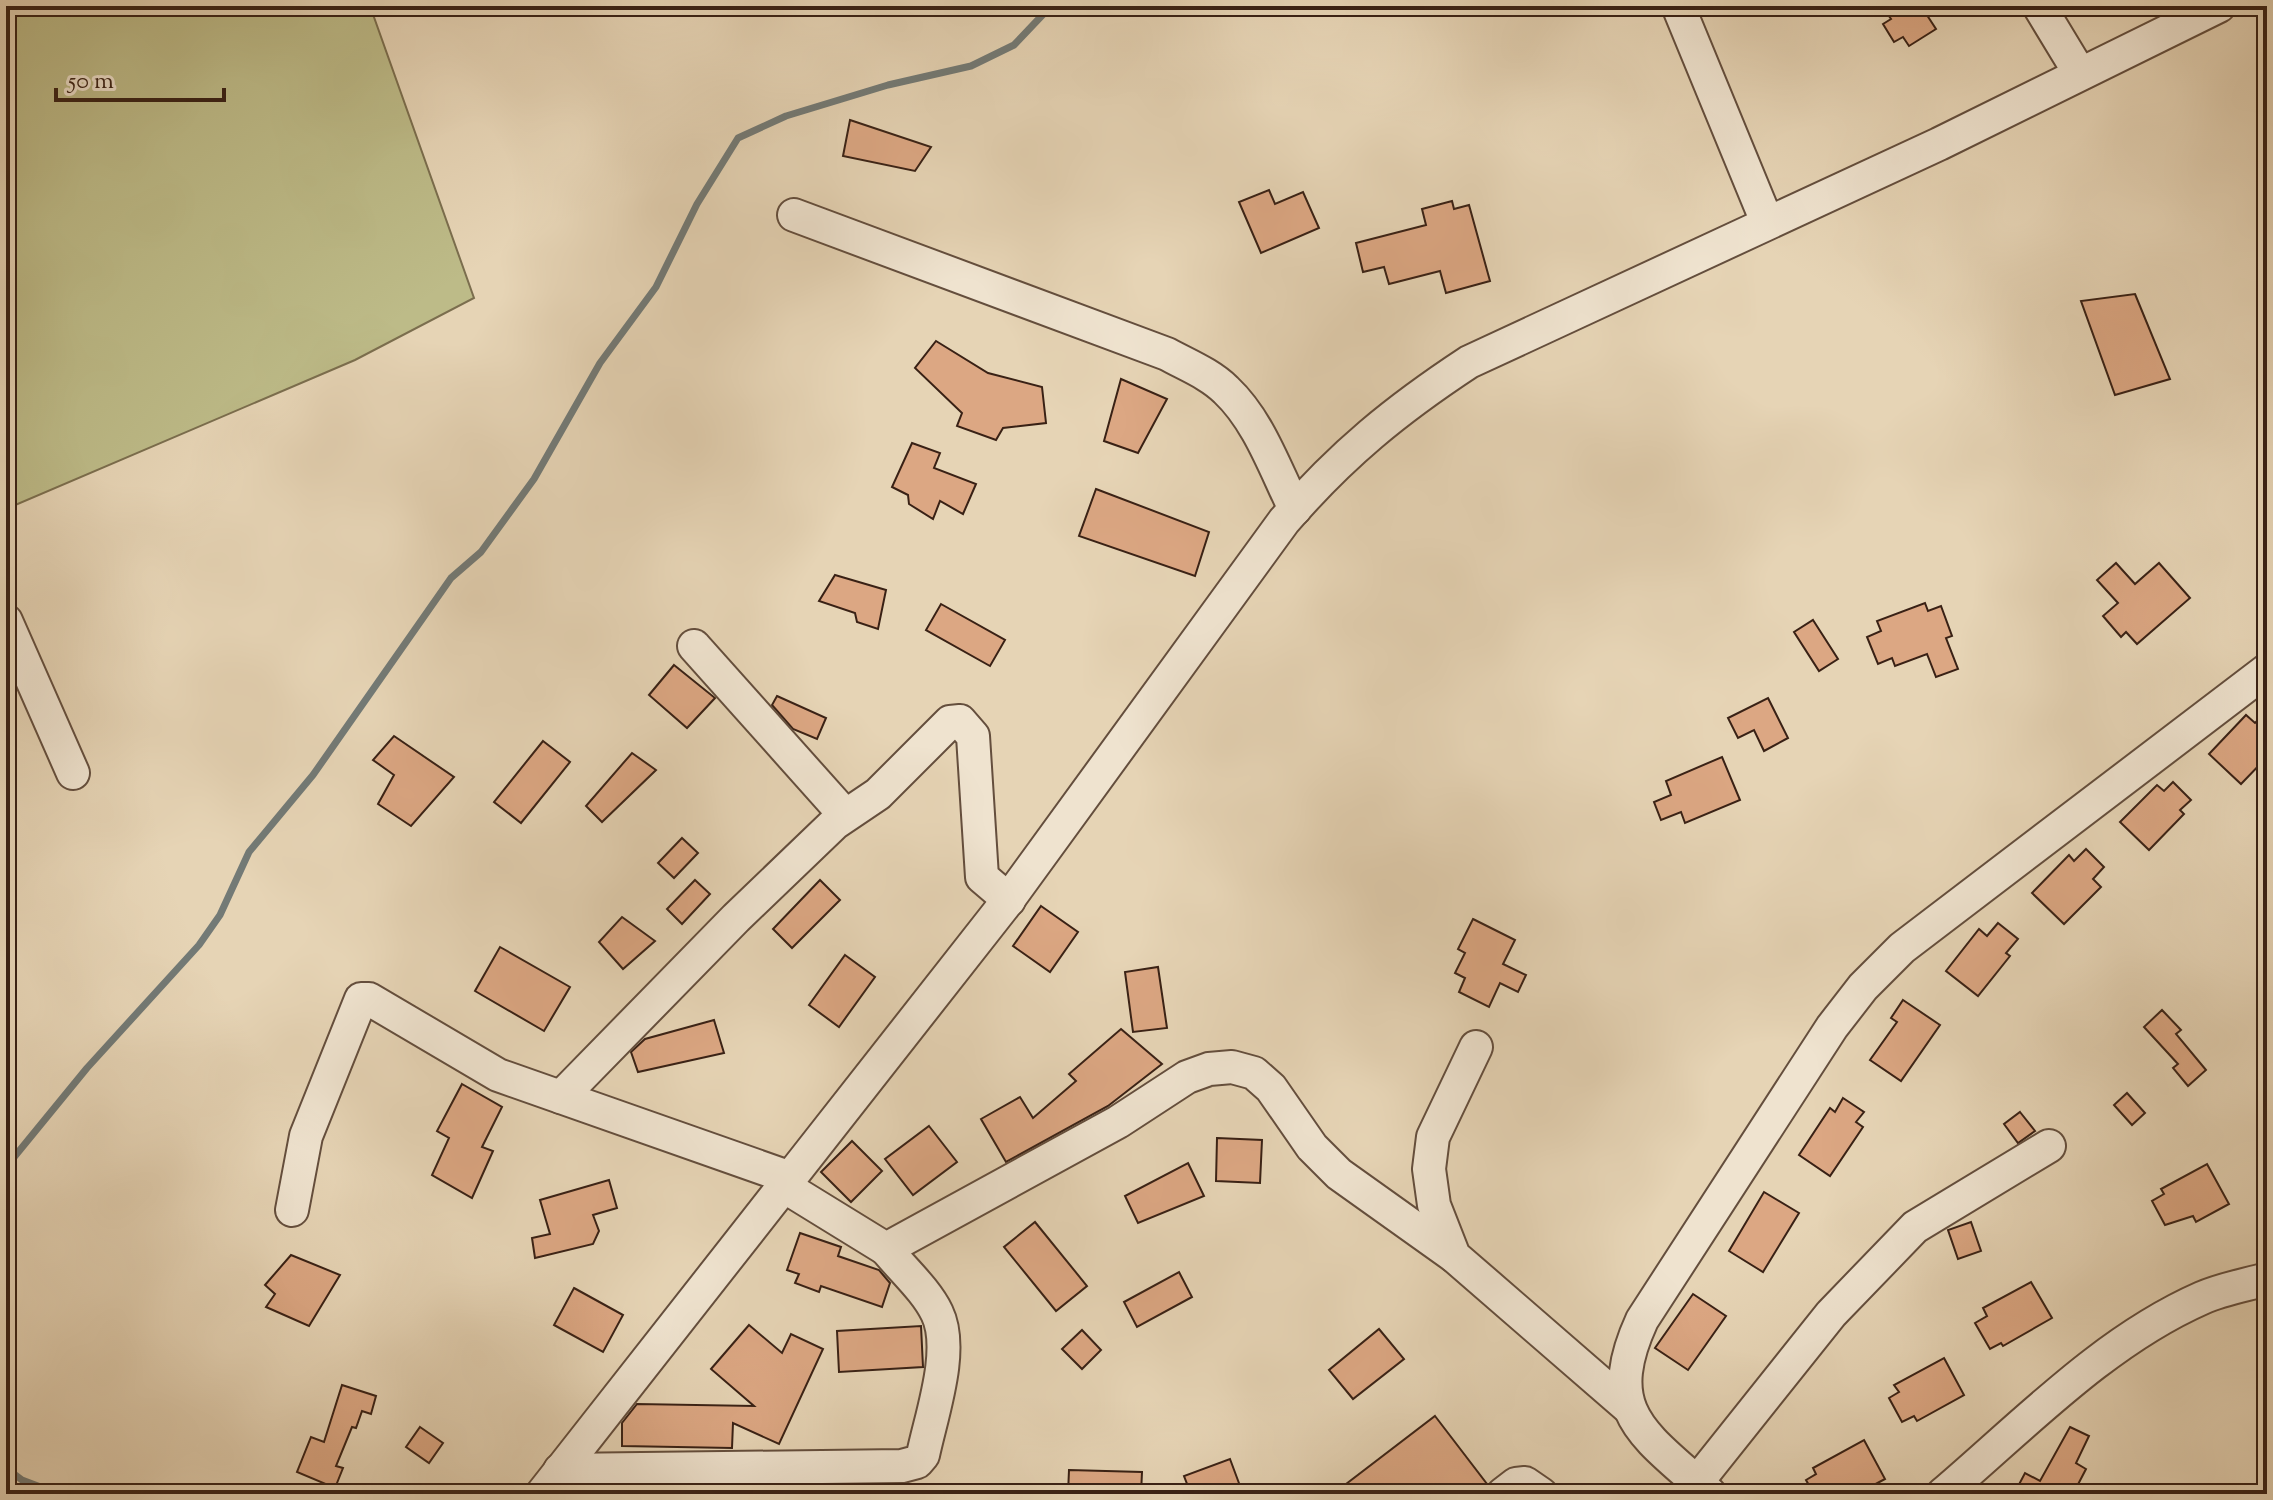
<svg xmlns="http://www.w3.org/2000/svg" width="2273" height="1500" viewBox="0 0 2273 1500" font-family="'Sorts Mill Goudy',serif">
<rect width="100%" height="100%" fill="#e6d4b5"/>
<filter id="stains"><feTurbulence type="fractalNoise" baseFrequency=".0025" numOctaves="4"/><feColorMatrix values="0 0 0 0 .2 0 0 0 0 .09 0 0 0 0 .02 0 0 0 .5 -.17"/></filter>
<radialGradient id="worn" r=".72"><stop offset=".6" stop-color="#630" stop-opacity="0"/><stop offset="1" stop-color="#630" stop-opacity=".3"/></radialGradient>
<!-- green -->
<path fill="#bdbb88" stroke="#7b6e4e" stroke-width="2" d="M 6,6 L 370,6 L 474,298 L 355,360 L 6,509 Z"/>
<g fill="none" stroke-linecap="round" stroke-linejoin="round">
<!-- stream -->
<g stroke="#737a76" stroke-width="7">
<path d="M 6,1167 L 87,1068 L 199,945 L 220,915 L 249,852 L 313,775 L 451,578 L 481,552 L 534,479 L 600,363 L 656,287 L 697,204 L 738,138 L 786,116 L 888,85 L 971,66 L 1014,45 L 1051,6"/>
<path d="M 6,1468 L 22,1480 L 59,1494"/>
</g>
</g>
<!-- building -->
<g fill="#dca783" stroke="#392115" stroke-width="2">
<path d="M 1882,6 L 1921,6 L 1936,29 L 1909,46 L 1903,37 L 1894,42 L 1883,24 L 1891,19 Z"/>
<path d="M 850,120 L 931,147 L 915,171 L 843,156 Z"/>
<path d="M 1269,190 L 1275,204 L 1303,192 L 1319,228 L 1261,253 L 1239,202 Z"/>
<path d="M 1452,201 L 1454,209 L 1469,205 L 1490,281 L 1446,293 L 1440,271 L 1389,284 L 1384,267 L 1363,272 L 1356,243 L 1426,225 L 1422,209 Z"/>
<path d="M 2135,294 L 2170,379 L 2115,395 L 2081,301 Z"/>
<path d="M 936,341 L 988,373 L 1042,387 L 1046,423 L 1003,428 L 996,440 L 957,426 L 962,413 L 915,368 Z"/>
<path d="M 1121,379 L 1167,399 L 1138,453 L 1104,441 Z"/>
<path d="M 912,443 L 940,453 L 934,468 L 976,484 L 963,514 L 940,501 L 933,519 L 909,504 L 908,495 L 892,487 Z"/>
<path d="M 1096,489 L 1209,532 L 1195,576 L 1079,536 Z"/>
<path d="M 2116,563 L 2135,584 L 2159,563 L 2190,598 L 2137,644 L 2126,632 L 2121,637 L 2103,616 L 2118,603 L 2097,580 Z"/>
<path d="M 835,575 L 886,590 L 878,629 L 857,622 L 855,613 L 819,601 Z"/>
<path d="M 1925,603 L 1928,611 L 1941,606 L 1952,636 L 1946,638 L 1958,669 L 1936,677 L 1927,654 L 1895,666 L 1892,658 L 1878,664 L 1867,637 L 1881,631 L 1877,621 Z"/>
<path d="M 941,604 L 1005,640 L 990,666 L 926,630 Z"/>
<path d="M 1813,620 L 1838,659 L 1819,671 L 1794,632 Z"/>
<path d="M 674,665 L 715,698 L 687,728 L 649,695 Z"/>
<path d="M 777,696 L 826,718 L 817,739 L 793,729 L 772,705 Z"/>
<path d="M 1768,698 L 1788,738 L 1764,751 L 1754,730 L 1738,738 L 1728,718 Z"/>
<path d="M 2267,711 L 2267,757 L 2241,784 L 2209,754 L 2246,715 L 2255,723 Z"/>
<path d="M 394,736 L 454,777 L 411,826 L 378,804 L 394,775 L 373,760 Z"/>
<path d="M 543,741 L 570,762 L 521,823 L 494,802 Z"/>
<path d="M 632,753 L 656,770 L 602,822 L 586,806 Z"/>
<path d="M 1722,757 L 1740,800 L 1685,823 L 1681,812 L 1661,820 L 1654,802 L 1671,795 L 1666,781 Z"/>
<path d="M 2173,782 L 2191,800 L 2180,810 L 2184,814 L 2149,850 L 2120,822 L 2157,785 L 2164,791 Z"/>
<path d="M 682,838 L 698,853 L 674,878 L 658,863 Z"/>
<path d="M 2086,849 L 2104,867 L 2093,879 L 2101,887 L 2064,924 L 2032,893 L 2069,855 L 2074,861 Z"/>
<path d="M 695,880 L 710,894 L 682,924 L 667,909 Z"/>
<path d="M 820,880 L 840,900 L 792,948 L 773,929 Z"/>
<path d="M 1041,906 L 1078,932 L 1050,972 L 1013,946 Z"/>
<path d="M 622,917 L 655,941 L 623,969 L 599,942 Z"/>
<path d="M 1473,919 L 1515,940 L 1503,964 L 1526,975 L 1518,992 L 1500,983 L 1489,1007 L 1459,992 L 1465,978 L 1455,973 L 1465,953 L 1458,949 Z"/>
<path d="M 1998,923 L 2018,939 L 2006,953 L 2010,956 L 1978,996 L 1946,971 L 1979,929 L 1987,936 Z"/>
<path d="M 500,947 L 570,987 L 544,1031 L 475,991 Z"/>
<path d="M 845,955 L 875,977 L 839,1027 L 809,1005 Z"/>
<path d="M 1158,967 L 1167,1028 L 1133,1032 L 1125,972 Z"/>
<path d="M 1903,1000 L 1940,1025 L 1901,1081 L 1870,1060 L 1897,1022 L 1891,1018 Z"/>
<path d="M 2162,1010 L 2181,1030 L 2176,1034 L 2206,1070 L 2188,1086 L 2173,1068 L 2178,1064 L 2144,1027 Z"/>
<path d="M 714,1020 L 724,1053 L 638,1072 L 631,1052 L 645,1039 Z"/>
<path d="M 1121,1029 L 1162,1064 L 1108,1106 L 1006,1162 L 981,1119 L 1020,1097 L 1033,1118 L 1076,1081 L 1069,1074 Z"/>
<path d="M 462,1084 L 502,1107 L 482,1147 L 493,1151 L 472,1198 L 432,1175 L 449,1138 L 437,1131 Z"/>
<path d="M 2127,1093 L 2145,1113 L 2132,1125 L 2114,1105 Z"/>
<path d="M 1843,1098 L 1864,1112 L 1856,1122 L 1863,1127 L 1830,1176 L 1799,1155 L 1830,1108 L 1835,1112 Z"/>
<path d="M 2020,1112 L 2035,1131 L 2018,1143 L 2004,1124 Z"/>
<path d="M 929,1126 L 957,1162 L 913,1195 L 885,1159 Z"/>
<path d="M 1217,1138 L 1262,1140 L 1260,1183 L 1216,1181 Z"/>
<path d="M 852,1141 L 882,1171 L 851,1202 L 821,1172 Z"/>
<path d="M 1188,1163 L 1204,1196 L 1138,1223 L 1125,1196 Z"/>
<path d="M 2207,1164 L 2229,1204 L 2196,1222 L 2193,1216 L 2165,1225 L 2152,1201 L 2164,1194 L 2161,1189 Z"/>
<path d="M 609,1180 L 617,1208 L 593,1215 L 599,1231 L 593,1244 L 535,1258 L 532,1238 L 550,1234 L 540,1200 Z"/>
<path d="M 1764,1192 L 1799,1213 L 1763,1272 L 1729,1251 Z"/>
<path d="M 1035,1222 L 1087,1286 L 1056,1311 L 1004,1247 Z"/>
<path d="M 1971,1222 L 1981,1251 L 1958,1259 L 1948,1230 Z"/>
<path d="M 800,1233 L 841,1247 L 838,1256 L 879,1270 L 890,1283 L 882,1307 L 821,1286 L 819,1292 L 795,1283 L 799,1274 L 787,1270 Z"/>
<path d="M 291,1255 L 340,1275 L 309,1326 L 266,1307 L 275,1294 L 265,1285 Z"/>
<path d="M 1179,1272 L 1192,1297 L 1137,1327 L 1124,1302 Z"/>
<path d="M 2031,1282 L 2052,1318 L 2003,1346 L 2001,1343 L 1990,1349 L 1975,1323 L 1987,1316 L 1983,1308 Z"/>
<path d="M 574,1288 L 623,1315 L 603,1352 L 554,1325 Z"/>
<path d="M 1693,1294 L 1726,1316 L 1688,1370 L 1655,1348 Z"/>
<path d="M 749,1325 L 782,1353 L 791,1334 L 823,1349 L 779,1444 L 733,1423 L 732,1448 L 622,1446 L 622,1423 L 637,1404 L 754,1406 L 711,1369 Z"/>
<path d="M 921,1326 L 923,1367 L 839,1372 L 837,1331 Z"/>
<path d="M 1379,1329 L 1404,1359 L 1353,1399 L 1329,1370 Z"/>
<path d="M 1082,1330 L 1101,1350 L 1082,1369 L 1062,1349 Z"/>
<path d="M 1944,1358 L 1964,1395 L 1917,1421 L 1914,1416 L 1902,1422 L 1889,1398 L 1899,1392 L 1894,1385 Z"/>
<path d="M 342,1385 L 376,1396 L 371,1414 L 362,1411 L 356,1428 L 352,1427 L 336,1466 L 343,1468 L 335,1488 L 297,1472 L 311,1437 L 324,1442 Z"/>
<path d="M 1435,1416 L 1487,1484 L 1484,1494 L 1434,1494 L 1428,1486 L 1416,1494 L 1333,1494 Z"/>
<path d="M 420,1427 L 443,1443 L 429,1463 L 406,1447 Z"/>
<path d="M 2070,1427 L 2089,1436 L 2076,1463 L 2086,1469 L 2073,1494 L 2014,1494 L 2025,1473 L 2040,1481 Z"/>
<path d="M 1864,1440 L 1885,1479 L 1857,1494 L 1814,1494 L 1806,1480 L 1816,1474 L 1813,1468 Z"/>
<path d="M 1230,1459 L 1243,1494 L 1191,1494 L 1184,1476 Z"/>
<path d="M 1069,1470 L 1142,1472 L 1141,1494 L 1068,1494 Z"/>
</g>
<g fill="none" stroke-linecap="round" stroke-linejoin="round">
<!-- minor casing -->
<g stroke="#644e3d" stroke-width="36">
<g id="minor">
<path d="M 1678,6 L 1767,222"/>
<path d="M 2039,6 L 2079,72"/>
<path d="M 794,215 L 1167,354 C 1187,365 1210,374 1226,390 C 1259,421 1275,469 1295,509"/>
<path d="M 6,621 L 73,773"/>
<path d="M 694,646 L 845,815"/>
<path d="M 1476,1047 L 1433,1137 L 1429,1169 L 1434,1205 L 1454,1256 L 1628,1407"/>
<path d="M 561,1097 L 736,918 L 835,823 L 878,794 L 950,722 L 960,721 L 973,736 L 982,877 L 1009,900"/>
<path d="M 782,1185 L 886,1249 L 1118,1122 L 1187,1077 L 1209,1069 L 1232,1067 L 1254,1073 L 1271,1088 L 1312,1147 L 1339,1174 L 1454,1256"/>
<path d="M 292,1210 L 306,1136 L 361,999 L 369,999 L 498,1075 L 788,1177"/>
<path d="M 560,1470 L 902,1466 L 917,1462 L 923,1455 C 931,1416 955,1350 937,1313 C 926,1290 902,1269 886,1249"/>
<path d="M 1697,1482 L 1831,1314 L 1915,1227 L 2049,1146"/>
<path d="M 542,1494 L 1006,903 L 1284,521 C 1342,454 1396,410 1469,362 L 1939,144 L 2219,6"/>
<path d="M 1503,1494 L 1516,1484 L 1525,1483 L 1541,1494"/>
<path d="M 1710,1494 C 1646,1435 1599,1414 1642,1320 L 1832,1027 L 1863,987 L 1902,948 L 2267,670"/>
<path d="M 1943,1494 C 2024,1425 2104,1341 2202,1298 C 2222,1289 2246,1285 2267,1279"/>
</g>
</g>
<!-- minor -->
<use href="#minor" stroke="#efe3cf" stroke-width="32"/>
</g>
<!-- margin -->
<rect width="2273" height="1500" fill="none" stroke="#e6d4b5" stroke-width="32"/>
<rect x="8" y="8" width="2257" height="1484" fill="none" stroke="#392115" stroke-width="4"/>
<rect x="16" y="16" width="2241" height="1468" fill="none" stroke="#392115" stroke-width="2"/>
<!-- scale -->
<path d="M56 88v12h168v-12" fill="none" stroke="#392115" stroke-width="4"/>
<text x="68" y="88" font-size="24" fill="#392115" stroke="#efe3cf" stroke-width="6" paint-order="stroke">50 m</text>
<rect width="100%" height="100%" filter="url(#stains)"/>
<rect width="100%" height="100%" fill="url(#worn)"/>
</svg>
